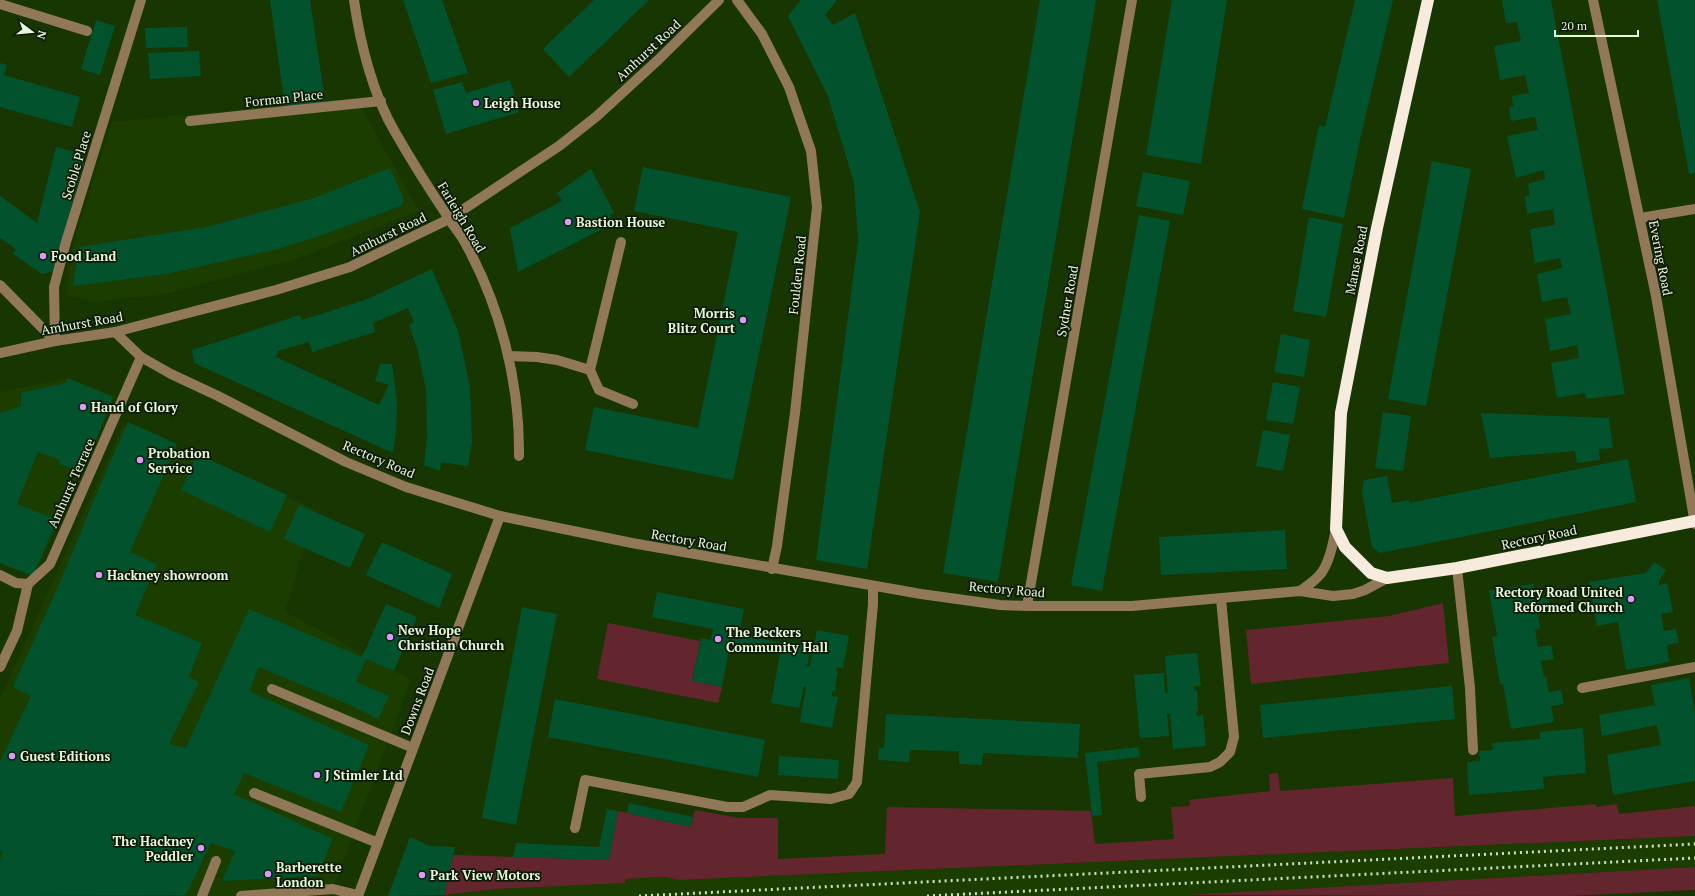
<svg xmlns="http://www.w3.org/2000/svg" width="1695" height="896" viewBox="0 0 1695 896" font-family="'PT Serif',serif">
<rect width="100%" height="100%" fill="#183601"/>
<!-- built -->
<g fill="#1b3d00">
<path d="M 356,98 L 419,211 L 299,258 L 161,295 L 93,302 L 66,295 L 72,248 L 112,122 Z"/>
<path d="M 69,378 L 115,396 L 34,577 L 0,564 L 0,392 Z"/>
<path d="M 123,425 L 316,510 L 285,612 L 411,680 L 330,896 L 0,896 L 0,699 Z"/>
<path d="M 1695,836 L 1695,867 L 1188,896 L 427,896 L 453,895 L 496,889 L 625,883 L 625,879 L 666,877 L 678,880 Z"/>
</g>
<!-- green -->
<g fill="#63252e">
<path d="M 1443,603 L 1449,663 L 1251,684 L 1246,630 L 1389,616 Z"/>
<path d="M 608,623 L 700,641 L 692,681 L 722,687 L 718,703 L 597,679 Z"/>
<path d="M 1278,773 L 1280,791 L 1453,778 L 1455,816 L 1596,804 L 1596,807 L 1617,804 L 1619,814 L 1695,806 L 1695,836 L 678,880 L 666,877 L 625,879 L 625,883 L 496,889 L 444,895 L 453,855 L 609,860 L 618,811 L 691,827 L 695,810 L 740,818 L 778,818 L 778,859 L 885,854 L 887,807 L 1091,811 L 1095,844 L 1174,839 L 1171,807 L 1190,806 L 1189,800 L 1270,791 L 1269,774 Z"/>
<path d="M 1695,867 L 1695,890 L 1568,896 L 1188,895 Z"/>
</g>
<!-- building -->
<g fill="#02532d">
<path d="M 270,0 L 310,0 L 325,101 L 285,107 Z"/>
<path d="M 403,0 L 442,0 L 468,73 L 431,83 Z"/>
<path d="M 594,0 L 649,0 L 569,77 L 543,49 Z"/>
<path d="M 801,0 L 837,0 L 825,15 L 833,25 L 855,13 L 920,212 L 867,569 L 816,560 L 858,241 L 854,183 L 828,96 L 788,16 Z"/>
<path d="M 1040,0 L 1096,0 L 998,582 L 943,573 Z"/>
<path d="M 1172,0 L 1227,0 L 1201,164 L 1146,155 Z"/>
<path d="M 1355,0 L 1393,0 L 1361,135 L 1344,218 L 1302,209 L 1319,125 L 1325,127 Z"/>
<path d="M 1502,0 L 1551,0 L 1608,298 L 1625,394 L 1586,399 L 1585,393 L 1557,398 L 1551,363 L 1579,358 L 1577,345 L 1550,351 L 1545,319 L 1571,314 L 1567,297 L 1542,302 L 1537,274 L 1562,268 L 1560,258 L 1535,263 L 1530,229 L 1555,225 L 1553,209 L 1527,214 L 1525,197 L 1530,195 L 1528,184 L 1545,179 L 1544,170 L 1516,178 L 1507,136 L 1538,130 L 1535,117 L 1511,121 L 1509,107 L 1513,106 L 1512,96 L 1529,93 L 1525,75 L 1500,80 L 1494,46 L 1521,41 L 1517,22 L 1506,23 Z"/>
<path d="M 1657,0 L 1695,0 L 1695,173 L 1689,174 Z"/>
<path d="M 96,20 L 115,26 L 100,75 L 81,69 Z"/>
<path d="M 187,27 L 188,47 L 146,48 L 145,28 Z"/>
<path d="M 199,51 L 201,76 L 150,79 L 148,53 Z"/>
<path d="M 0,63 L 7,65 L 4,75 L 80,97 L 72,127 L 0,107 Z"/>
<path d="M 510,80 L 519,112 L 446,134 L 433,90 L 462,82 L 466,93 Z"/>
<path d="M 56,147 L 86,155 L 54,271 L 42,274 L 13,254 L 16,249 L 0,238 L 0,196 L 37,223 Z"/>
<path d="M 1432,161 L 1471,169 L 1426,406 L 1388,399 Z"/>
<path d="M 643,167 L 791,197 L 733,480 L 585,450 L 594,407 L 698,428 L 738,232 L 634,211 Z"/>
<path d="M 390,168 L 404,200 L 401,206 L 322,235 L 278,249 L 166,274 L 73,286 L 79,247 L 206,227 L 311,199 Z"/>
<path d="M 591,169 L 614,213 L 610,215 L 614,223 L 518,272 L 510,228 L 562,201 L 557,193 Z"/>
<path d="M 1143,172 L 1190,181 L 1183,215 L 1136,206 Z"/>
<path d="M 1139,215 L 1170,221 L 1102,591 L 1071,585 Z"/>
<path d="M 1309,217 L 1343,224 L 1326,317 L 1293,311 Z"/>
<path d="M 432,269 L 458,331 L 470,387 L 472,442 L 468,466 L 441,462 L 440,471 L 424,465 L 427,436 L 426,390 L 417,348 L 409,325 L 414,322 L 408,308 L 373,323 L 375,332 L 312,352 L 309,342 L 278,351 L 276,357 L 379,405 L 389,385 L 375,381 L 380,364 L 392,364 L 397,400 L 396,433 L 393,453 L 194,363 L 192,350 L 300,315 L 302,320 L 365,300 Z"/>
<path d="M 1281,334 L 1310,340 L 1304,377 L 1274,372 Z"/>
<path d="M 67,378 L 113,397 L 83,473 L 59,464 L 60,460 L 38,452 L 17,504 L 57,520 L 33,576 L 0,563 L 0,413 L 21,406 L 21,393 L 66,383 Z"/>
<path d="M 1273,382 L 1300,387 L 1293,424 L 1266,420 Z"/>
<path d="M 1383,412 L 1411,416 L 1403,471 L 1375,468 Z"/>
<path d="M 1481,413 L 1609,418 L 1613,448 L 1599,449 L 1600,460 L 1577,463 L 1575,451 L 1490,458 Z"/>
<path d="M 128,422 L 177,444 L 130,552 L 157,564 L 135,615 L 202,643 L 189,677 L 199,682 L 169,744 L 186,748 L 249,609 L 362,657 L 386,604 L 417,617 L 394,671 L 366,659 L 356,682 L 389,696 L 378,719 L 348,704 L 259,667 L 249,691 L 369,745 L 341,812 L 244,773 L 234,794 L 333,839 L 317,876 L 222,881 L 235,851 L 211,843 L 186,895 L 0,896 L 0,859 L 3,852 L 0,851 L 0,762 L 31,696 L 13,687 L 60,582 L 104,476 Z"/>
<path d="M 1263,430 L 1290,435 L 1283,471 L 1256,466 Z"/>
<path d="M 197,454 L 287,495 L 270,532 L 181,490 Z"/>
<path d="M 1628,459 L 1636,502 L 1380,553 L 1372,547 L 1362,492 L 1364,480 L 1387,476 L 1392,503 L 1409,500 L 1409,503 Z"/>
<path d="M 299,505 L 365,534 L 350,568 L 284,539 Z"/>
<path d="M 1285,530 L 1287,569 L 1161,575 L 1159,537 Z"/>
<path d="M 382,542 L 452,574 L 439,608 L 366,575 Z"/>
<path d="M 1654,562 L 1666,570 L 1659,581 L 1659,585 L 1667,583 L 1673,612 L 1661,614 L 1664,631 L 1676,629 L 1679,643 L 1667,645 L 1669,662 L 1626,670 L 1618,622 L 1597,626 L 1589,582 L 1646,573 Z"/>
<path d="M 1533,584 L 1536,599 L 1548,597 L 1551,611 L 1538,613 L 1540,629 L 1535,630 L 1538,647 L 1551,645 L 1554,659 L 1541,661 L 1544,677 L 1546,676 L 1549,692 L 1561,690 L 1564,704 L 1551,706 L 1554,722 L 1511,729 L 1503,684 L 1500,684 L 1492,637 L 1497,636 L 1489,591 Z"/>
<path d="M 657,592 L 744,609 L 739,634 L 782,643 L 783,640 L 811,646 L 807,666 L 810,666 L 817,630 L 849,636 L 843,668 L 837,667 L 836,671 L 838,671 L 836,682 L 835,692 L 832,691 L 832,696 L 838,697 L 832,728 L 800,722 L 806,687 L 804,686 L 799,708 L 771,703 L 780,654 L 730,644 L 722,687 L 692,681 L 701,638 L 711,640 L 713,629 L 652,617 Z"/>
<path d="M 522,607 L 557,614 L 516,825 L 482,818 Z"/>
<path d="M 1197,653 L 1201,686 L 1194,686 L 1195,690 L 1197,690 L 1198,711 L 1196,711 L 1197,716 L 1203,715 L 1206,746 L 1173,749 L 1170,713 L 1167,714 L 1169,736 L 1140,738 L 1134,675 L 1164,673 L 1165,693 L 1168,693 L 1165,656 Z"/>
<path d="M 1689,678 L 1695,713 L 1695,781 L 1613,795 L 1607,755 L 1661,745 L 1657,725 L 1602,736 L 1599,715 L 1655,705 L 1651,685 Z"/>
<path d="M 1452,686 L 1455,719 L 1263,738 L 1260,705 Z"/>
<path d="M 555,699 L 765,740 L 758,777 L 548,737 Z"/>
<path d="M 886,714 L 1080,724 L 1078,758 L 983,753 L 982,765 L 959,764 L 959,751 L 910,750 L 909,762 L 878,760 L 879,748 L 884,748 Z"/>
<path d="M 1583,728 L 1586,773 L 1543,777 L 1544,789 L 1469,795 L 1467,762 L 1480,761 L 1479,751 L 1493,750 L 1492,743 L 1540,739 L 1540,732 Z"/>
<path d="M 1138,747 L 1140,757 L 1097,762 L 1102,815 L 1092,816 L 1085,753 Z"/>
<path d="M 779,756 L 839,760 L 838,779 L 778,775 Z"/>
<path d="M 629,803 L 693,817 L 691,827 L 627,813 Z"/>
<path d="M 607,809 L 618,811 L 609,860 L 513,857 L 516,843 L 599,847 Z"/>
<path d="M 410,837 L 430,846 L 455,847 L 444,895 L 388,896 Z"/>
</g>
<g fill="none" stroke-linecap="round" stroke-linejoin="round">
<!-- minor -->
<g stroke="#907859" stroke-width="10">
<path d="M 354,0 C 360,43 373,95 395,132 C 411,160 428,187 446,214 C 451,223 458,231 463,239 C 500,304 520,382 519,456"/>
<path d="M 737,0 L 762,34 L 789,87 L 811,151 L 817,207 L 795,413 L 777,546 L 772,569"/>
<path d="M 1593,0 L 1656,296 L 1695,524"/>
<path d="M 0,4 L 87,31"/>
<path d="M 190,121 L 381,101"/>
<path d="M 1640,218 L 1695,209"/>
<path d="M 621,242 L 590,370 L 599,390 L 633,404"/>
<path d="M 0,285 L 55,341"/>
<path d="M 115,332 L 141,357 L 171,374 L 218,396 L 346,462 L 406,487 L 500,516 L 632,543 L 921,594 L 1000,605 L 1027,606 L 1132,606 L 1300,591 L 1333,596 L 1353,594 L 1365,590 L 1387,578"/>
<path d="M 55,341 L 54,287 L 66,242 L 141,0"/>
<path d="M 0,353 L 55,341 L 115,332 L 276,290 L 350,267 L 449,219 L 559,146 L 597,116 L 658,60 L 719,0"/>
<path d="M 508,356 L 537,357 L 557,360 L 590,370"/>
<path d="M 1457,568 L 1470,688 L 1473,750"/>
<path d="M 0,575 L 16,583 L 28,584"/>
<path d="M 28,584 L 50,564 L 141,357"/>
<path d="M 1300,591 C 1308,585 1317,580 1322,572 C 1330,560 1333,543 1336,529"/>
<path d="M 1027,606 L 1132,0"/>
<path d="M 0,667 L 17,631 L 28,584"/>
<path d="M 1582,688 L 1695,667"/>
<path d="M 272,689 L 413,748"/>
<path d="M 254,793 L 378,843"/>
<path d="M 1141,797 L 1139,774 L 1210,767 L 1220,762 L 1230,752 L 1234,737 L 1221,599"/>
<path d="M 575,828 L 585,780 L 727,807 L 743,807 L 770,795 L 831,799 L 849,794 L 857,782 L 873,604 L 873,586"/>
<path d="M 202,896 L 216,861"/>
<path d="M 241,896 L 333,889 L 358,895"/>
<path d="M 358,896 L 500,516"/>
</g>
<!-- highway -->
<path stroke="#f6ebdc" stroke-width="12" d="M 1428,0 L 1377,228 L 1341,413 L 1336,529 L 1345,547 L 1371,573 L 1387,578 L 1457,568 L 1695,521"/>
<!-- rail -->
<g stroke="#cde1c2" stroke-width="3" stroke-dasharray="2 4" stroke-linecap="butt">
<path d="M 639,896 L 1695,844"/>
<path d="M 927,896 L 1695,858"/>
</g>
</g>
<!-- markers -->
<g fill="#da9af7" stroke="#0d1905" stroke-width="1.5">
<circle cx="476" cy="103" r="4"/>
<circle cx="568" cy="222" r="4"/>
<circle cx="43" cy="256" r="4"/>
<circle cx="743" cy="320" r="4"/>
<circle cx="83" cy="407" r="4"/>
<circle cx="140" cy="460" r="4"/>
<circle cx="99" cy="575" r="4"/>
<circle cx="1631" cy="599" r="4"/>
<circle cx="390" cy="637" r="4"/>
<circle cx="718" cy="639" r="4"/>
<circle cx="12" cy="756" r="4"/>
<circle cx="317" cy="775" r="4"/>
<circle cx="201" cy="848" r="4"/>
<circle cx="268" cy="874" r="4"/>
<circle cx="422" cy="875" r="4"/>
</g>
<g text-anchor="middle" stroke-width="3.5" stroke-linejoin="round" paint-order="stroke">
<!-- street labels -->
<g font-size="13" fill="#e6f8dc" stroke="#0d1905">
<text transform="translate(648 50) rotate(-43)" y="5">Amhurst Road</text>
<text transform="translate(284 98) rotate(-6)" y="5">Forman Place</text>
<text transform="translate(76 165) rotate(-73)" y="5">Scoble Place</text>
<text transform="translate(462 217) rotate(59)" y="5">Farleigh Road</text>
<text transform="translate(388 234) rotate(-26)" y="5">Amhurst Road</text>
<text transform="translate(1661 258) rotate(79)" y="5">Evering Road</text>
<text transform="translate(1356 260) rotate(-79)" y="5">Manse Road</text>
<text transform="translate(797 275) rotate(-84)" y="5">Foulden Road</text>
<text transform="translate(1067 301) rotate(-80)" y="5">Sydner Road</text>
<text transform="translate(82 323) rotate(-10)" y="5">Amhurst Road</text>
<text transform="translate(379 459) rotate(23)" y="5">Rectory Road</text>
<text transform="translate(71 483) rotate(-66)" y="5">Amhurst Terrace</text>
<text transform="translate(1539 537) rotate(-12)" y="5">Rectory Road</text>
<text transform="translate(689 540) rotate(10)" y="5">Rectory Road</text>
<text transform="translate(1007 589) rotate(5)" y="5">Rectory Road</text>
<text transform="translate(417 701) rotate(-69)" y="5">Downs Road</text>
</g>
<!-- poi labels -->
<g font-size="13" font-weight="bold" fill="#e6f8dc" stroke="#0d1905" text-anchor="start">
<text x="484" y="108">Leigh House</text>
<text x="576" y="227">Bastion House</text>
<text x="51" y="261">Food Land</text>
<text x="735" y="318" text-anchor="end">Morris<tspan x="735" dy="15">Blitz Court</tspan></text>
<text x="91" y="412">Hand of Glory</text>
<text x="148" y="458">Probation<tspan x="148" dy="15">Service</tspan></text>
<text x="107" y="580">Hackney showroom</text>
<text x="1623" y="597" text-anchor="end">Rectory Road United<tspan x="1623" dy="15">Reformed Church</tspan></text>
<text x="398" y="635">New Hope<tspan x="398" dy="15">Christian Church</tspan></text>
<text x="726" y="637">The Beckers<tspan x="726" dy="15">Community Hall</tspan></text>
<text x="20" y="761">Guest Editions</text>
<text x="325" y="780">J Stimler Ltd</text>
<text x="193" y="846" text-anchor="end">The Hackney<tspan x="193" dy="15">Peddler</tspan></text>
<text x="276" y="872">Barberette<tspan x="276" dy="15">London</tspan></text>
<text x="430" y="880">Park View Motors</text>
</g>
</g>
<!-- north arrow -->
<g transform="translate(32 32) rotate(106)" stroke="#0d1905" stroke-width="3" paint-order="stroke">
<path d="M0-3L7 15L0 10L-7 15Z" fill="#e6f8dc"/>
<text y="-6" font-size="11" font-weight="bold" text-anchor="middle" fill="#e6f8dc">N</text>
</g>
<!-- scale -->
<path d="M1555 30v6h83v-6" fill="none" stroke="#e6f8dc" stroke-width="2"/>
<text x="1561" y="30" font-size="12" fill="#e6f8dc" stroke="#0d1905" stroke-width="3" paint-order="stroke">20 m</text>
</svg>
